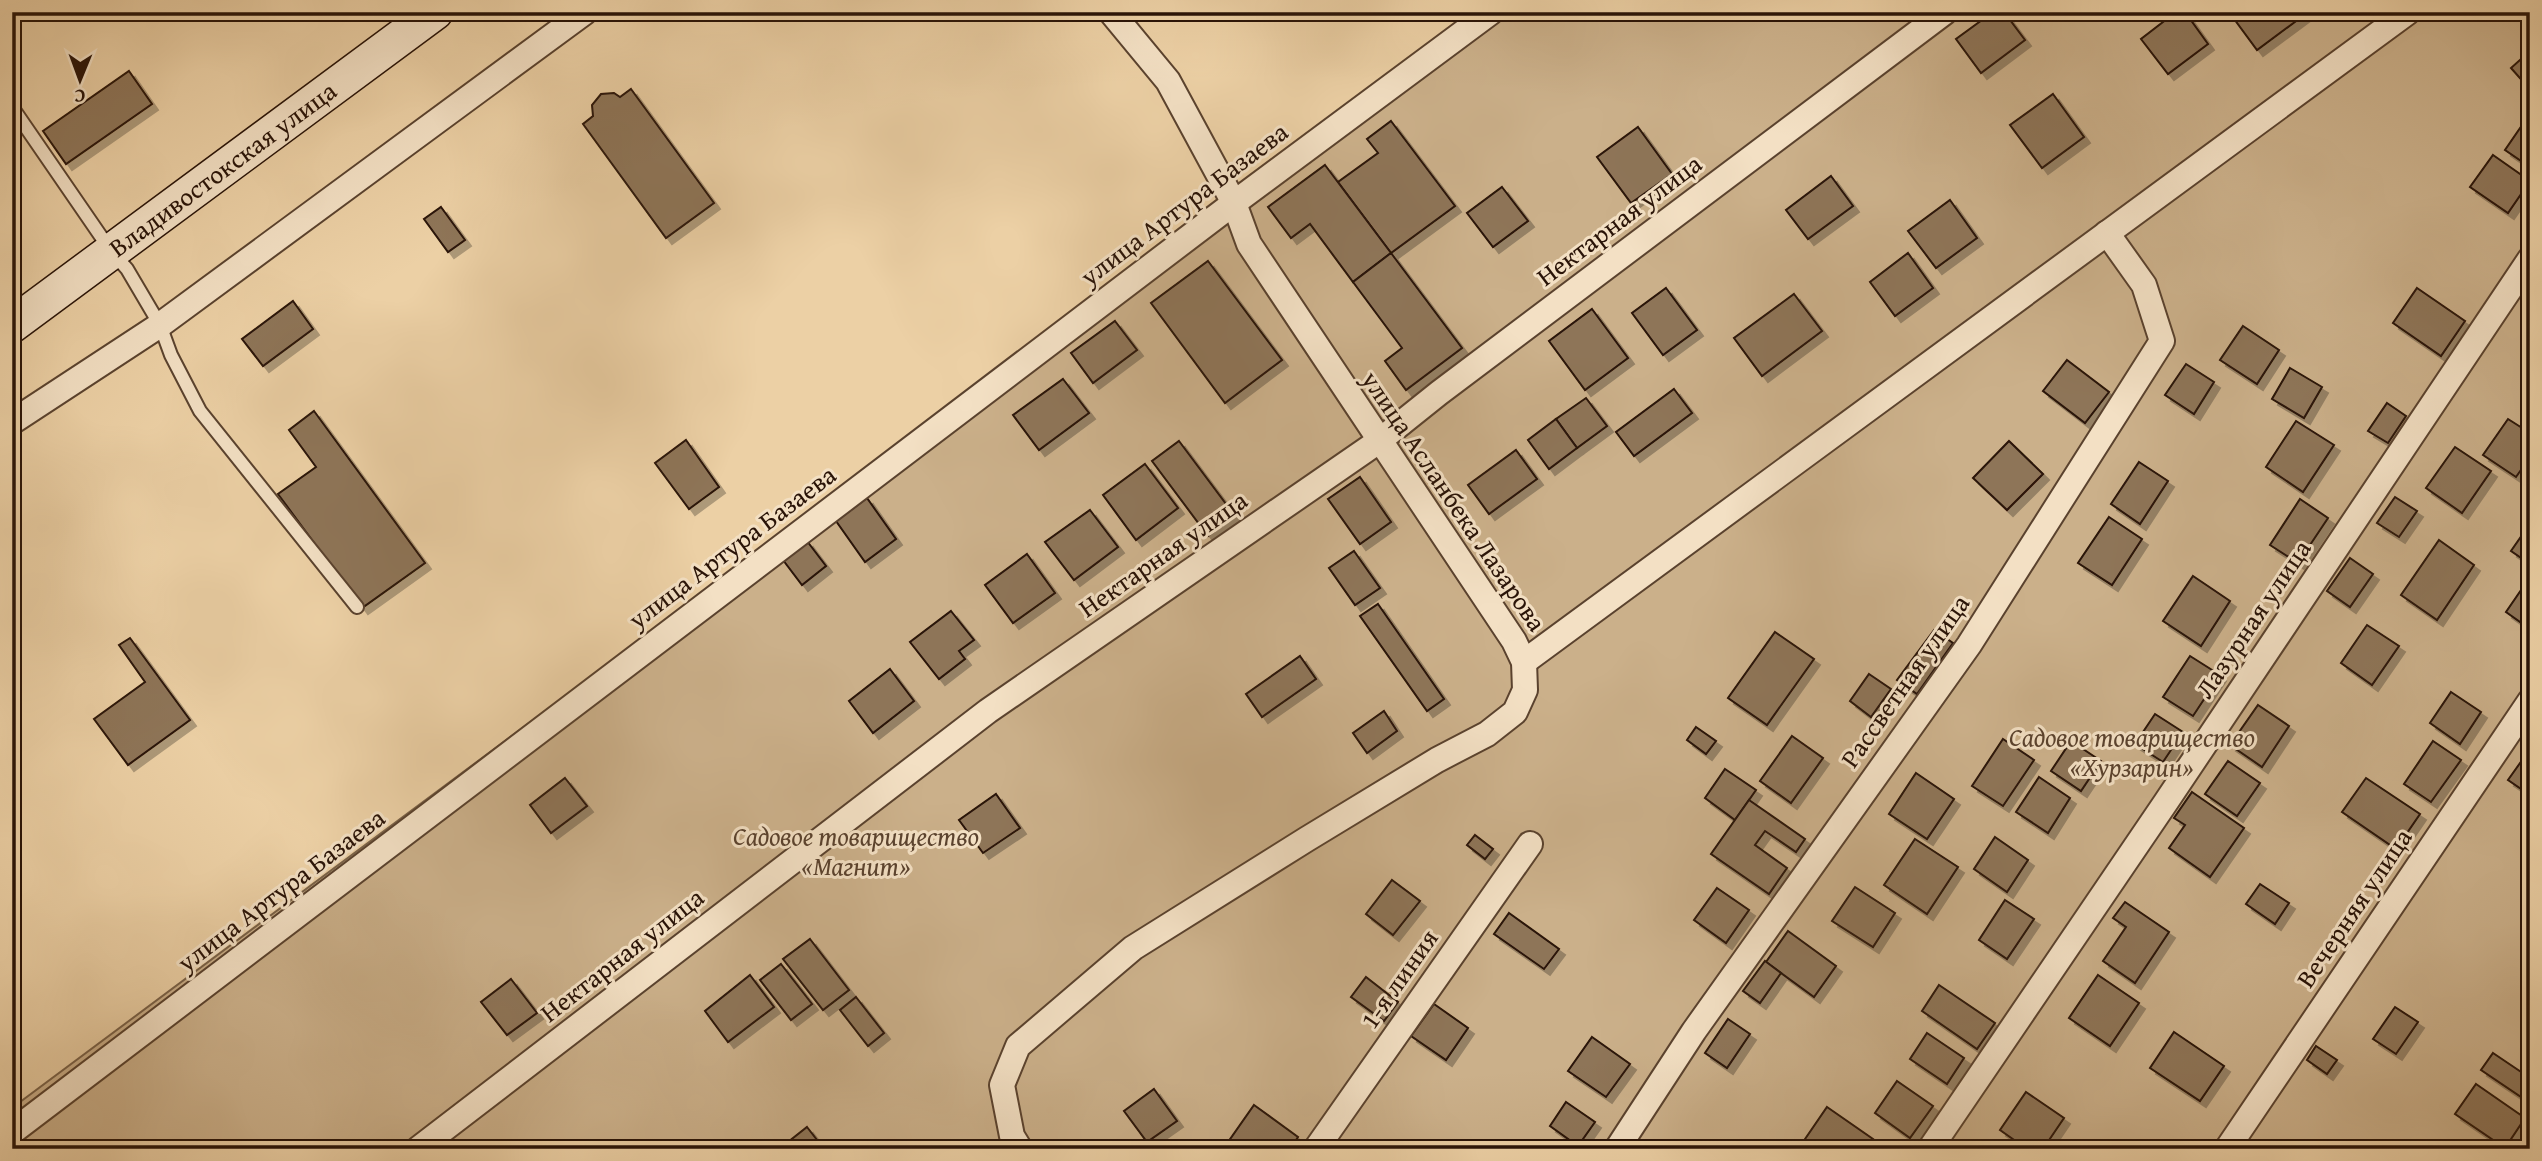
<svg xmlns="http://www.w3.org/2000/svg" width="2542" height="1161" viewBox="0 0 2542 1161" font-family="'Gentium Book Plus',serif">
<defs>
<filter id="shadow"><feDropShadow dx="6" dy="6" stdDeviation="0" flood-color="#0004"/></filter>
</defs>
<rect width="100%" height="100%" fill="#ecd0a5"/>
<filter id="stains"><feTurbulence type="fractalNoise" baseFrequency=".00286" numOctaves="4"/><feColorMatrix values="0 0 0 0 .2 0 0 0 0 .09 0 0 0 0 .02 0 0 0 .5 -.17"/></filter>
<radialGradient id="worn" r=".72"><stop offset=".6" stop-color="#630" stop-opacity="0"/><stop offset="1" stop-color="#630" stop-opacity=".3"/></radialGradient>
<!-- green -->
<path fill="#cbb08a" stroke="#7a6248" stroke-width="2" d="M 1484,12 L 2530,12 L 2530,1149 L 12,1149 L 12,1108 Z"/>
<!-- building -->
<g fill="#8e7559" stroke="#291307" stroke-width="2" filter="url(#shadow)">
<path d="M 1993,12 L 2004,12 L 2025,40 L 1981,73 L 1956,39 Z"/>
<path d="M 2176,12 L 2185,12 L 2208,44 L 2168,74 L 2141,39 Z"/>
<path d="M 2229,12 L 2307,12 L 2307,13 L 2257,50 Z"/>
<path d="M 2530,51 L 2530,82 L 2526,85 L 2511,68 Z"/>
<path d="M 129,71 L 152,104 L 66,164 L 43,131 Z"/>
<path d="M 631,89 L 714,203 L 666,238 L 583,124 L 593,116 L 592,105 L 601,94 L 614,93 L 620,97 Z"/>
<path d="M 2053,94 L 2084,137 L 2042,168 L 2010,125 Z"/>
<path d="M 2527,118 L 2530,120 L 2530,167 L 2505,150 Z"/>
<path d="M 1391,121 L 1455,206 L 1391,253 L 1338,182 L 1378,153 L 1367,139 Z"/>
<path d="M 1638,127 L 1672,174 L 1631,203 L 1597,157 Z"/>
<path d="M 2493,155 L 2530,181 L 2508,213 L 2470,187 Z"/>
<path d="M 1325,165 L 1391,253 L 1353,282 L 1310,224 L 1291,238 L 1268,207 Z"/>
<path d="M 1831,176 L 1853,206 L 1808,239 L 1786,210 Z"/>
<path d="M 1502,187 L 1528,221 L 1493,247 L 1467,213 Z"/>
<path d="M 1950,200 L 1977,238 L 1936,268 L 1908,231 Z"/>
<path d="M 441,207 L 465,240 L 448,252 L 424,219 Z"/>
<path d="M 1391,253 L 1462,348 L 1406,390 L 1385,361 L 1402,348 L 1353,282 Z"/>
<path d="M 1908,253 L 1933,288 L 1895,316 L 1870,282 Z"/>
<path d="M 1208,261 L 1282,360 L 1225,403 L 1151,303 Z"/>
<path d="M 1666,288 L 1697,330 L 1663,355 L 1632,313 Z"/>
<path d="M 2417,288 L 2465,321 L 2441,356 L 2393,323 Z"/>
<path d="M 1794,294 L 1822,331 L 1762,376 L 1734,338 Z"/>
<path d="M 293,301 L 313,329 L 263,366 L 242,339 Z"/>
<path d="M 1592,309 L 1628,358 L 1585,390 L 1549,341 Z"/>
<path d="M 1115,321 L 1137,350 L 1093,383 L 1071,353 Z"/>
<path d="M 2243,326 L 2279,350 L 2257,384 L 2220,360 Z"/>
<path d="M 2067,360 L 2109,392 L 2085,423 L 2043,391 Z"/>
<path d="M 2186,364 L 2214,382 L 2194,414 L 2165,395 Z"/>
<path d="M 2290,368 L 2322,387 L 2304,418 L 2272,399 Z"/>
<path d="M 1063,379 L 1089,413 L 1039,450 L 1013,415 Z"/>
<path d="M 1674,389 L 1692,413 L 1634,456 L 1616,432 Z"/>
<path d="M 1586,398 L 1607,426 L 1577,448 L 1556,419 Z"/>
<path d="M 2387,403 L 2406,416 L 2388,443 L 2368,431 Z"/>
<path d="M 314,411 L 425,563 L 362,608 L 278,494 L 316,467 L 289,430 Z"/>
<path d="M 1556,419 L 1577,448 L 1549,469 L 1528,440 Z"/>
<path d="M 2508,419 L 2530,433 L 2530,457 L 2516,477 L 2483,455 Z"/>
<path d="M 2296,421 L 2334,445 L 2303,492 L 2266,467 Z"/>
<path d="M 686,440 L 719,487 L 689,509 L 655,463 Z"/>
<path d="M 1179,441 L 1235,516 L 1208,536 L 1152,461 Z"/>
<path d="M 2009,441 L 2043,474 L 2007,510 L 1973,478 Z"/>
<path d="M 2455,447 L 2491,471 L 2462,513 L 2426,488 Z"/>
<path d="M 1516,450 L 1537,479 L 1489,514 L 1468,485 Z"/>
<path d="M 2139,462 L 2168,481 L 2140,524 L 2111,504 Z"/>
<path d="M 1145,464 L 1178,508 L 1136,540 L 1103,495 Z"/>
<path d="M 1360,477 L 1391,522 L 1360,544 L 1328,499 Z"/>
<path d="M 2395,497 L 2417,511 L 2399,537 L 2377,523 Z"/>
<path d="M 867,498 L 896,539 L 865,562 L 836,521 Z"/>
<path d="M 2300,499 L 2328,518 L 2298,563 L 2270,545 Z"/>
<path d="M 1090,510 L 1118,547 L 1074,580 L 1045,542 Z"/>
<path d="M 2109,517 L 2142,539 L 2112,585 L 2078,563 Z"/>
<path d="M 2527,528 L 2530,530 L 2530,564 L 2511,551 Z"/>
<path d="M 2439,540 L 2474,565 L 2437,620 L 2401,595 Z"/>
<path d="M 807,541 L 826,566 L 802,585 L 783,560 Z"/>
<path d="M 1354,551 L 1380,588 L 1355,605 L 1329,568 Z"/>
<path d="M 1027,554 L 1055,593 L 1013,623 L 985,585 Z"/>
<path d="M 2350,558 L 2373,574 L 2350,607 L 2327,591 Z"/>
<path d="M 2193,576 L 2230,601 L 2201,646 L 2163,621 Z"/>
<path d="M 2530,577 L 2530,629 L 2506,612 Z"/>
<path d="M 1378,604 L 1444,699 L 1427,711 L 1360,616 Z"/>
<path d="M 951,611 L 974,640 L 959,651 L 965,659 L 939,679 L 910,642 Z"/>
<path d="M 2367,625 L 2399,646 L 2372,685 L 2341,663 Z"/>
<path d="M 1934,630 L 1953,643 L 1917,694 L 1897,680 Z"/>
<path d="M 1775,632 L 1814,659 L 1767,725 L 1728,698 Z"/>
<path d="M 130,638 L 190,720 L 128,765 L 94,719 L 145,682 L 119,645 Z"/>
<path d="M 1300,656 L 1316,679 L 1262,717 L 1246,694 Z"/>
<path d="M 2190,656 L 2220,675 L 2193,716 L 2163,697 Z"/>
<path d="M 890,669 L 914,701 L 873,733 L 849,701 Z"/>
<path d="M 1869,674 L 1891,689 L 1871,717 L 1850,701 Z"/>
<path d="M 2451,692 L 2481,712 L 2460,744 L 2430,723 Z"/>
<path d="M 2258,705 L 2289,726 L 2262,767 L 2230,745 Z"/>
<path d="M 1384,711 L 1397,731 L 1367,753 L 1353,733 Z"/>
<path d="M 2155,714 L 2183,732 L 2163,762 L 2135,744 Z"/>
<path d="M 1696,727 L 1716,741 L 1706,754 L 1687,740 Z"/>
<path d="M 1792,736 L 1823,758 L 1791,803 L 1760,781 Z"/>
<path d="M 2003,739 L 2034,760 L 2003,806 L 1972,786 Z"/>
<path d="M 2071,741 L 2101,761 L 2081,791 L 2051,771 Z"/>
<path d="M 2433,741 L 2461,760 L 2431,802 L 2404,784 Z"/>
<path d="M 2530,749 L 2530,795 L 2508,780 Z"/>
<path d="M 2228,761 L 2260,783 L 2237,816 L 2205,794 Z"/>
<path d="M 1725,769 L 1756,790 L 1735,820 L 1705,798 Z"/>
<path d="M 1916,773 L 1954,799 L 1927,839 L 1889,814 Z"/>
<path d="M 2039,777 L 2070,798 L 2048,833 L 2016,812 Z"/>
<path d="M 565,778 L 587,806 L 551,833 L 530,805 Z"/>
<path d="M 2366,778 L 2420,814 L 2396,849 L 2342,812 Z"/>
<path d="M 2192,792 L 2244,828 L 2210,877 L 2169,848 L 2185,825 L 2174,818 Z"/>
<path d="M 996,794 L 1020,828 L 983,853 L 959,820 Z"/>
<path d="M 1749,800 L 1805,839 L 1796,852 L 1765,831 L 1755,845 L 1787,868 L 1769,894 L 1711,854 Z"/>
<path d="M 1475,835 L 1493,849 L 1485,859 L 1467,845 Z"/>
<path d="M 1995,837 L 2028,860 L 2007,892 L 1974,869 Z"/>
<path d="M 1915,839 L 1958,867 L 1927,914 L 1884,885 Z"/>
<path d="M 1392,880 L 1420,901 L 1393,935 L 1366,914 Z"/>
<path d="M 2260,884 L 2289,903 L 2275,924 L 2246,904 Z"/>
<path d="M 1855,887 L 1895,913 L 1873,947 L 1832,921 Z"/>
<path d="M 1717,888 L 1749,910 L 1726,943 L 1694,920 Z"/>
<path d="M 2005,900 L 2034,919 L 2007,959 L 1979,940 Z"/>
<path d="M 2125,902 L 2169,932 L 2135,983 L 2103,961 L 2126,927 L 2113,918 Z"/>
<path d="M 1509,913 L 1559,949 L 1544,969 L 1494,934 Z"/>
<path d="M 1788,931 L 1836,966 L 1814,997 L 1766,962 Z"/>
<path d="M 810,939 L 849,990 L 823,1010 L 783,959 Z"/>
<path d="M 1765,961 L 1781,973 L 1760,1003 L 1743,991 Z"/>
<path d="M 781,964 L 812,1004 L 791,1020 L 760,980 Z"/>
<path d="M 750,975 L 774,1007 L 728,1042 L 705,1011 Z"/>
<path d="M 2098,975 L 2139,1003 L 2110,1046 L 2069,1018 Z"/>
<path d="M 1366,977 L 1398,1002 L 1384,1021 L 1351,997 Z"/>
<path d="M 511,979 L 537,1013 L 507,1035 L 481,1002 Z"/>
<path d="M 1939,985 L 1995,1023 L 1977,1049 L 1922,1011 Z"/>
<path d="M 856,997 L 884,1033 L 868,1046 L 840,1010 Z"/>
<path d="M 1434,1004 L 1468,1028 L 1446,1060 L 1411,1036 Z"/>
<path d="M 2395,1007 L 2418,1022 L 2396,1054 L 2373,1039 Z"/>
<path d="M 1728,1019 L 1750,1034 L 1727,1068 L 1705,1053 Z"/>
<path d="M 2174,1032 L 2224,1066 L 2200,1101 L 2150,1068 Z"/>
<path d="M 1927,1033 L 1964,1058 L 1947,1084 L 1910,1059 Z"/>
<path d="M 1592,1037 L 1630,1064 L 1606,1097 L 1568,1071 Z"/>
<path d="M 2316,1046 L 2337,1060 L 2327,1074 L 2307,1060 Z"/>
<path d="M 2493,1053 L 2530,1078 L 2530,1103 L 2481,1070 Z"/>
<path d="M 1897,1081 L 1933,1106 L 1910,1138 L 1875,1113 Z"/>
<path d="M 2476,1084 L 2525,1118 L 2505,1148 L 2455,1114 Z"/>
<path d="M 1154,1089 L 1177,1121 L 1147,1142 L 1124,1111 Z"/>
<path d="M 2026,1092 L 2064,1118 L 2043,1149 L 2027,1149 L 2000,1130 Z"/>
<path d="M 1566,1102 L 1595,1122 L 1578,1146 L 1550,1126 Z"/>
<path d="M 1254,1105 L 1298,1137 L 1290,1149 L 1230,1149 L 1226,1145 Z"/>
<path d="M 1827,1107 L 1873,1139 L 1866,1149 L 1812,1149 L 1803,1142 Z"/>
<path d="M 807,1127 L 824,1149 L 785,1149 L 783,1146 Z"/>
</g>
<g fill="none" stroke-linecap="round" stroke-linejoin="round">
<!-- lane casing -->
<g stroke="#5a422e" stroke-width="16">
<path id="lane" d="M 12,107 L 111,251 L 127,269 L 160,325 L 171,355 L 200,411 L 357,607"/>
</g>
<!-- street casing -->
<g stroke="#5a422e" stroke-width="28">
<g id="street">
<path d="M 12,422 L 160,325 L 585,12"/>
<path d="M 1524,662 L 2408,12"/>
<path d="M 12,1132 L 1234,203 L 1491,12"/>
<path d="M 418,1149 L 988,711 L 1379,441 L 1439,393 L 1945,12"/>
<path d="M 1020,1149 L 1012,1136 L 1002,1085 L 1018,1046 L 1133,948 L 1307,839 L 1437,760 L 1487,734 L 1515,712 L 1525,690 L 1524,662 L 1514,641 L 1249,244 L 1234,203 L 1168,81 L 1111,12"/>
<path d="M 1316,1149 L 1530,844"/>
<path d="M 1617,1149 L 1694,1031 L 1969,645 L 2162,341 L 2144,285 L 2107,233"/>
<path d="M 1930,1149 L 2166,802 L 2530,259"/>
<path d="M 2227,1149 L 2530,701"/>
</g>
</g>
<!-- secondary casing -->
<g stroke="#291307" stroke-width="38">
<g id="secondary">
<path id="s1" d="M 12,325 L 435,12"/>
</g>
</g>
<!-- lane -->
<use href="#lane" stroke="#f3e0c4" stroke-width="12"/>
<!-- street -->
<use href="#street" stroke="#f3e0c4" stroke-width="24"/>
<!-- secondary -->
<use href="#secondary" stroke="#f3e0c4" stroke-width="35"/>
</g>
<g text-anchor="middle" stroke-width="6" stroke-linejoin="round" paint-order="stroke">
<!-- street labels -->
<g font-size="26" fill="#291307" stroke="#f3e0c4">
<text dy="9" stroke="none"><textPath href="#s1" startOffset="262">Владивостокская улица</textPath></text>
<text transform="translate(1184 204) rotate(-37)" y="9">улица Артура Базаева</text>
<text transform="translate(1619 220) rotate(-37)" y="9">Нектарная улица</text>
<text transform="translate(1454 501) rotate(56)" y="9">улица Асланбека Лазарова</text>
<text transform="translate(732 547) rotate(-37)" y="9">улица Артура Базаева</text>
<text transform="translate(1163 554) rotate(-35)" y="9">Нектарная улица</text>
<text transform="translate(2253 619) rotate(-56)" y="9">Лазурная улица</text>
<text transform="translate(1905 681) rotate(-55)" y="9">Рассветная улица</text>
<text transform="translate(281 890) rotate(-37)" y="9">улица Артура Базаева</text>
<text transform="translate(2354 908) rotate(-56)" y="9">Вечерняя улица</text>
<text transform="translate(622 955) rotate(-38)" y="9">Нектарная улица</text>
<text transform="translate(1399 979) rotate(-55)" y="9">1-я линия</text>
</g>
<!-- park labels -->
<g font-size="26" font-style="italic" fill="#5a422e" stroke="#f3e0c4">
<text x="2132" y="746">Садовое товарищество<tspan x="2132" dy="30">«Хурзарин»</tspan></text>
<text x="856" y="845">Садовое товарищество<tspan x="856" dy="30">«Магнит»</tspan></text>
</g>
</g>
<!-- margin -->
<rect width="2542" height="1161" fill="none" stroke="#ecd0a5" stroke-width="42"/>
<rect x="14" y="14" width="2514" height="1133" fill="none" stroke="#291307" stroke-width="3.5"/>
<rect x="21" y="21" width="2500" height="1119" fill="none" stroke="#291307" stroke-width="2"/>
<!-- north arrow -->
<g transform="translate(80 80) rotate(181)" stroke="#f3e0c4" stroke-width="5" paint-order="stroke">
<path d="M0-5L12 26L0 18L-12 26Z" fill="#291307"/>
<text y="-10" font-size="19" font-weight="bold" text-anchor="middle" fill="#291307">С</text>
</g>
<rect width="100%" height="100%" filter="url(#stains)"/>
<rect width="100%" height="100%" fill="url(#worn)"/>
</svg>
